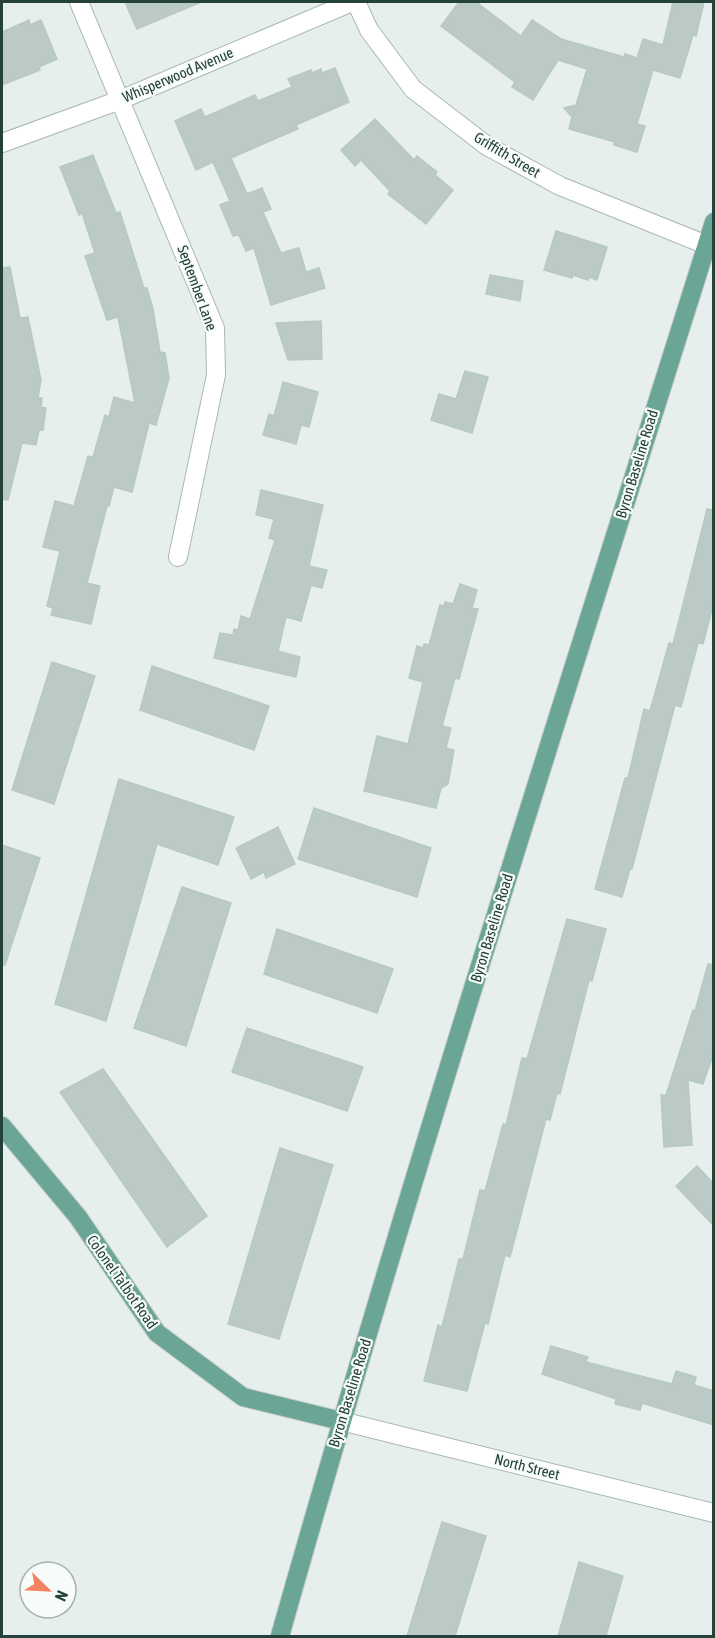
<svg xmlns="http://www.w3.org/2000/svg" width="715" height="1638" viewBox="0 0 715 1638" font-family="'Asap Condensed',sans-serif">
<rect width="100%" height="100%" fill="#e6efeb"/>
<!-- building -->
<g fill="#bbcac4" stroke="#b8c9c2" stroke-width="1.5">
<path d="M 125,2 L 201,2 L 137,29 Z"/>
<path d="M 459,2 L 476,2 L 521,36 L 532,20 L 561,39 L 624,57 L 625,54 L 637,58 L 643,39 L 663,45 L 673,2 L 704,2 L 696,36 L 693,35 L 680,78 L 653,70 L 637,124 L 645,126 L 637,152 L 614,145 L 615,142 L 569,129 L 572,117 L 564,108 L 576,105 L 587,69 L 558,60 L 533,100 L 512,87 L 515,82 L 441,26 Z"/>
<path d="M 29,20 L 30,25 L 41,20 L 57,59 L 39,67 L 40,70 L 2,85 L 2,32 Z"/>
<path d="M 335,68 L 349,102 L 296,125 L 298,129 L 231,158 L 247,194 L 262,188 L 271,209 L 263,212 L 281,253 L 299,248 L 306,272 L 319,268 L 325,288 L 271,305 L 254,248 L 246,251 L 239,235 L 233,236 L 220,205 L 230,201 L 213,162 L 196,170 L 175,121 L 201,109 L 205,117 L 255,95 L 258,101 L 292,87 L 288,79 L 311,70 L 312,73 L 321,69 L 322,73 Z"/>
<path d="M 375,119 L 414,160 L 417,156 L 437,172 L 435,175 L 453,190 L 426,224 L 388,194 L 390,191 L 361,160 L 355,166 L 341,150 Z"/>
<path d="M 93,155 L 116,213 L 120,212 L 144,288 L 147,288 L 153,309 L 160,352 L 165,353 L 169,378 L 156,425 L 149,423 L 132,492 L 114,487 L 109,506 L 107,506 L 87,583 L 100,586 L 91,624 L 51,615 L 53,608 L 47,606 L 60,551 L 43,547 L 55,501 L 74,506 L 88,456 L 93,457 L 105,415 L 109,417 L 114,397 L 135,403 L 118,317 L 107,320 L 85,256 L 95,253 L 82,213 L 79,215 L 60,167 Z"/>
<path d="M 556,231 L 607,247 L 597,280 L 589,277 L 588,280 L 573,275 L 572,278 L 544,270 Z"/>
<path d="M 10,267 L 20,318 L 28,317 L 41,380 L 38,398 L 42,398 L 41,407 L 46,408 L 43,430 L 39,430 L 36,445 L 22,443 L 8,500 L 2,499 L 2,268 Z"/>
<path d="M 490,275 L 523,281 L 520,301 L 486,294 Z"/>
<path d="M 321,321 L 322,359 L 288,360 L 276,323 Z"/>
<path d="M 465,371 L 488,377 L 472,433 L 431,420 L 439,394 L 456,399 Z"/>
<path d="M 283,382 L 318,392 L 309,427 L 301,425 L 296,444 L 263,435 L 269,414 L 274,416 Z"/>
<path d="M 261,490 L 323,505 L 309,566 L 327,570 L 322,588 L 311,585 L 301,621 L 286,617 L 278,651 L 300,657 L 296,677 L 214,658 L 220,633 L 233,635 L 234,629 L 238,630 L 241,616 L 250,619 L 275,540 L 269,538 L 274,519 L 256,515 Z"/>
<path d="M 707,509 L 714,510 L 714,602 L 703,644 L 698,643 L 681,707 L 675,705 L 632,869 L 630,869 L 622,897 L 595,889 L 625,778 L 628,778 L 644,709 L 650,711 L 669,643 L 673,644 Z"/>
<path d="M 460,584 L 477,590 L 472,608 L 478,609 L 459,679 L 455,678 L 442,726 L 451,728 L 446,748 L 454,750 L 448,784 L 441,788 L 436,808 L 364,791 L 377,736 L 408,744 L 423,682 L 409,678 L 417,646 L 423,648 L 424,644 L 429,645 L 440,605 L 444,606 L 445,602 L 453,604 Z"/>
<path d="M 52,662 L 95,676 L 54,804 L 12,790 Z"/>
<path d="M 152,666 L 269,706 L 254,750 L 140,710 Z"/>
<path d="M 119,779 L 234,817 L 218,865 L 157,844 L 106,1021 L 55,1004 Z"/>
<path d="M 314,808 L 431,848 L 417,897 L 298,859 Z"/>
<path d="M 278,827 L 295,864 L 266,878 L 264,872 L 251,879 L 236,848 Z"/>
<path d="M 2,845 L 40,858 L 5,965 L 2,965 Z"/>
<path d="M 182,887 L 231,903 L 186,1046 L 134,1028 Z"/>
<path d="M 567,919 L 606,929 L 592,981 L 589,980 L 560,1094 L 557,1093 L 550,1120 L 546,1119 L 510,1257 L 505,1255 L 488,1324 L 485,1323 L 467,1391 L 424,1381 L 438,1325 L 442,1327 L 459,1259 L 463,1259 L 480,1190 L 485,1191 L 503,1124 L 506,1125 L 522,1058 L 527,1059 Z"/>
<path d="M 277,929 L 393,969 L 377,1013 L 264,974 Z"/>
<path d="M 708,964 L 714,965 L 714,1052 L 703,1084 L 688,1080 L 692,1145 L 664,1147 L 661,1095 L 666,1095 L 693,1010 L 695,1011 Z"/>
<path d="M 247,1028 L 363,1067 L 347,1111 L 232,1072 Z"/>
<path d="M 103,1069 L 207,1216 L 167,1247 L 60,1092 Z"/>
<path d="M 280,1148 L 333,1165 L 279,1339 L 228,1324 Z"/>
<path d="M 697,1166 L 714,1184 L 714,1226 L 676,1186 Z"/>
<path d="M 551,1346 L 588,1357 L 586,1362 L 672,1384 L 676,1371 L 696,1377 L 694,1385 L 714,1391 L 714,1425 L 642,1403 L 640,1410 L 615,1404 L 616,1399 L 542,1374 Z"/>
<path d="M 442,1522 L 486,1536 L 455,1636 L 407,1636 Z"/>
<path d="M 579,1562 L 623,1576 L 606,1636 L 558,1636 Z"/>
</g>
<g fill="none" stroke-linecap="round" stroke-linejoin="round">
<!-- minor casing -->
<g stroke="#a8b8b2" stroke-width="20">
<g id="minor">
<path d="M 79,2 L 215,328 L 216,375 L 178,557"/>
<path d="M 356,2 L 369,30 L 413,89 L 487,146 L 560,186 L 714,248"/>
<path d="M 2,143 L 120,100 L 352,2"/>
<path d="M 341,1421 L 714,1513"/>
</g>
</g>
<!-- major casing -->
<g stroke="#c2cac8" stroke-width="20">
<g id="major">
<path d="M 2,1126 L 78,1217 L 157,1333 L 243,1397 L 341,1421"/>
<path d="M 280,1636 C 414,1162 566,693 714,222"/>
</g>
</g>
<!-- minor -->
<use href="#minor" stroke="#fff" stroke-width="18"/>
<!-- major -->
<use href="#major" stroke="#6aa596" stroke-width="18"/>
</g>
<g text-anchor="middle" stroke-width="4.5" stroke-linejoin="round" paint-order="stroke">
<!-- street labels -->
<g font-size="15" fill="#24423a" stroke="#f7fbf9">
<text transform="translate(178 75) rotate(-23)" y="5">Whisperwood Avenue</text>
<text transform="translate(507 155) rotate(31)" y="5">Griffith Street</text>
<text transform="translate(197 288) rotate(70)" y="5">September Lane</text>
<text transform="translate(637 464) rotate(-73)" y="5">Byron Baseline Road</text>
<text transform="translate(492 928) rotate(-73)" y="5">Byron Baseline Road</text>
<text transform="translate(122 1282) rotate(55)" y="5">Colonel Talbot Road</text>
<text transform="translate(350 1393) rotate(-73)" y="5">Byron Baseline Road</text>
<text transform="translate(527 1467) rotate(14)" y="5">North Street</text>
</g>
</g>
<!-- border -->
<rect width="715" height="1638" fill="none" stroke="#24423a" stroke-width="6"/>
<!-- north arrow -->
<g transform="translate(48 1590) rotate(114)"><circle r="28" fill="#f7fbf9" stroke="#a3b1ad" stroke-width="1.5"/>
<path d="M0-4.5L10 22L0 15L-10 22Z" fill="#f4845f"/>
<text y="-9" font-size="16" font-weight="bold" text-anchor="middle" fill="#24423a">N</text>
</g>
</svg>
